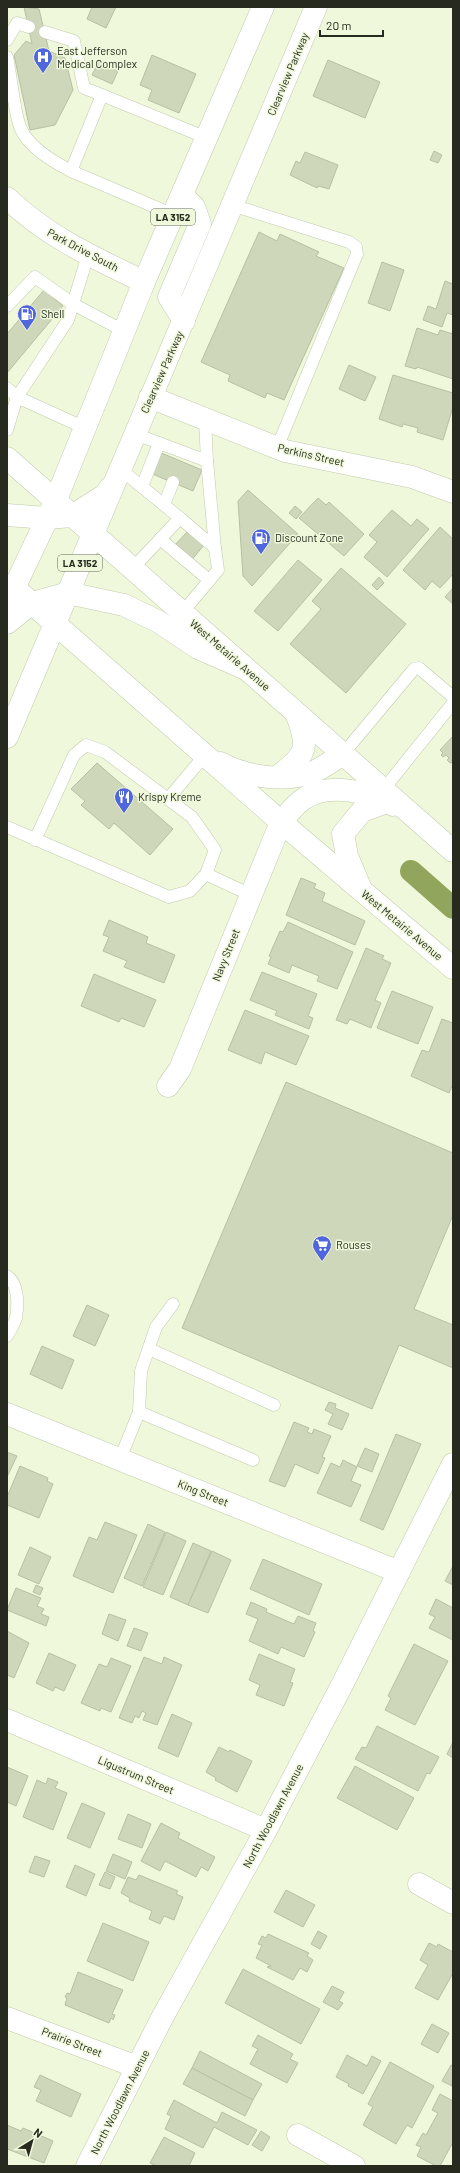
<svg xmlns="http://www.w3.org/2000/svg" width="460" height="2173" viewBox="0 0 460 2173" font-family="Barlow,sans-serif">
<rect width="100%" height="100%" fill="#eff8da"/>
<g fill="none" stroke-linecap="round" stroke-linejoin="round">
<!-- canal -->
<path stroke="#92a55c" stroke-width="22" d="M 411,871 L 453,908"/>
</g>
<!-- building -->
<g fill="#ced7ba" stroke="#b7c0a4">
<path d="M 24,7 L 39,9 L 49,51 L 65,58 L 73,90 L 55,125 L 30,130 L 14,55 L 26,41 L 32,44 Z"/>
<path d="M 92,7 L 116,7 L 106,28 L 87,19 Z"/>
<path d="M 152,55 L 196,74 L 179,113 L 148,100 L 152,90 L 140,85 Z"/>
<path d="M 328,60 L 380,82 L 365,118 L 313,96 Z"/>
<path d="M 99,61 L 118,71 L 112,84 L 92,75 Z"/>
<path d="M 434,151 L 442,155 L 438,163 L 430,160 Z"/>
<path d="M 305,152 L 338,165 L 329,189 L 318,186 L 317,188 L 290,175 L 296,161 L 300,163 Z"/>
<path d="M 259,232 L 277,241 L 280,234 L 319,252 L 316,256 L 344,268 L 284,400 L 267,393 L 265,398 L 228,381 L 230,375 L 201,362 Z"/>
<path d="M 382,262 L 404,270 L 390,311 L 368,303 Z"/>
<path d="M 445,281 L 453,284 L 453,315 L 447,313 L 442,327 L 423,320 L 428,306 L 436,309 Z"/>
<path d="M 44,290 L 63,306 L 7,373 L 7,334 Z"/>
<path d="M 417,328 L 438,335 L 440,330 L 453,334 L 453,379 L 417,367 L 416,369 L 405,366 Z"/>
<path d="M 349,365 L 376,377 L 365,401 L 339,389 Z"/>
<path d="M 393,375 L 453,393 L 453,407 L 443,440 L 417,432 L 418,428 L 403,424 L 402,427 L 379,419 Z"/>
<path d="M 159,452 L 202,470 L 193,491 L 150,473 Z"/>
<path d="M 248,490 L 298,534 L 252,586 L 243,576 L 238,501 Z"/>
<path d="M 318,498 L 326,505 L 329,502 L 364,534 L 344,556 L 299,518 Z"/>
<path d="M 295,506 L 302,512 L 296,519 L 289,513 Z"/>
<path d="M 392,510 L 411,526 L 417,519 L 429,529 L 387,577 L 364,557 L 377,542 L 369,535 Z"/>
<path d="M 440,527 L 453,539 L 453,574 L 440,588 L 432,581 L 425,590 L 403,570 Z"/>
<path d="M 188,531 L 204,545 L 190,562 L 173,547 Z"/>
<path d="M 298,560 L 322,580 L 278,631 L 254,611 Z"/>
<path d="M 341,568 L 406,624 L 346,693 L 290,644 L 321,609 L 312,601 Z"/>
<path d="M 379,577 L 384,583 L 377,590 L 372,585 Z"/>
<path d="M 453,588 L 453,604 L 445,597 Z"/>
<path d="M 453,736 L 453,762 L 450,763 L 447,760 L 449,758 L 446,755 L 443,757 L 441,755 L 443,753 L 440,750 Z"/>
<path d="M 97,763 L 173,829 L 150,855 L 114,823 L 109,829 L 81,805 L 85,801 L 71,789 Z"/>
<path d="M 301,878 L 316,884 L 314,888 L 325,893 L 322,901 L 365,921 L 355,945 L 286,915 Z"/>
<path d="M 109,920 L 148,937 L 146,943 L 175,955 L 164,983 L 124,967 L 127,961 L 103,951 L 109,937 L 103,935 Z"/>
<path d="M 288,922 L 353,952 L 337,989 L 317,981 L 319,976 L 292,965 L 289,973 L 268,964 L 271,957 L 269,956 L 280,931 L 283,932 Z"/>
<path d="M 366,948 L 384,956 L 382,959 L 391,963 L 375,1000 L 381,1003 L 371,1028 L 350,1019 L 347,1024 L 336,1020 Z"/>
<path d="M 262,972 L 317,994 L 308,1016 L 313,1018 L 309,1029 L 275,1015 L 277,1011 L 250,1000 Z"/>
<path d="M 94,974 L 156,1000 L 144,1027 L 121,1018 L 119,1022 L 81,1006 Z"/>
<path d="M 392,991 L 433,1007 L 418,1044 L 377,1028 Z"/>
<path d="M 245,1010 L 309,1036 L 296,1065 L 265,1052 L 261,1064 L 228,1050 Z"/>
<path d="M 442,1019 L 453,1023 L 453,1084 L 449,1093 L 411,1076 L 422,1050 L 429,1052 Z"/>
<path d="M 286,1082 L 453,1153 L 453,1215 L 414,1309 L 453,1325 L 453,1368 L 399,1345 L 372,1409 L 182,1328 Z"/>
<path d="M 87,1305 L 109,1315 L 95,1346 L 73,1336 Z"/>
<path d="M 42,1346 L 74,1360 L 62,1389 L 30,1374 Z"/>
<path d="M 329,1402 L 336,1404 L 335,1408 L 349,1414 L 342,1430 L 328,1424 L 333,1414 L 325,1410 Z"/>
<path d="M 294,1422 L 309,1428 L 307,1432 L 312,1434 L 314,1429 L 331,1436 L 322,1457 L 325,1458 L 318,1474 L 295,1464 L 285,1487 L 269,1481 Z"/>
<path d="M 396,1434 L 421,1444 L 383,1530 L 360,1520 Z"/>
<path d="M 365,1448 L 379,1454 L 372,1472 L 357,1466 Z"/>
<path d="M 7,1452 L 17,1456 L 7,1477 Z"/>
<path d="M 343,1460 L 357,1467 L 351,1481 L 361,1485 L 351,1507 L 317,1493 L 331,1463 L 340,1467 Z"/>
<path d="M 20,1466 L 48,1478 L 47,1481 L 53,1484 L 39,1518 L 7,1505 L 7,1497 Z"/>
<path d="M 105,1522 L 137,1535 L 113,1593 L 73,1576 L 89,1537 L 97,1540 Z"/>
<path d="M 148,1524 L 165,1532 L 142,1586 L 124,1578 Z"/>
<path d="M 166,1532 L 186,1541 L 163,1595 L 143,1587 Z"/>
<path d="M 193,1543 L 211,1551 L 188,1605 L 170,1597 Z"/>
<path d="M 30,1547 L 51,1557 L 39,1584 L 18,1575 Z"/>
<path d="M 212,1551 L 231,1560 L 208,1613 L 188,1605 Z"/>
<path d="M 263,1559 L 322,1584 L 309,1615 L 250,1589 Z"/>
<path d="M 453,1566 L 453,1585 L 445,1581 Z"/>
<path d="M 36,1585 L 43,1588 L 40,1595 L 33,1592 Z"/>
<path d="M 16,1588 L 41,1598 L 37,1606 L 44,1609 L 41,1614 L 49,1617 L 46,1626 L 7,1610 Z"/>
<path d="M 436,1599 L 453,1608 L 453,1640 L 429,1628 L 435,1617 L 429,1614 Z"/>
<path d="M 251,1602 L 267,1609 L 266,1612 L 294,1624 L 298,1616 L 316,1623 L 313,1631 L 315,1632 L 304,1657 L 281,1647 L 278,1654 L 249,1641 L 258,1619 L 246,1614 Z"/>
<path d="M 109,1614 L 126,1620 L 118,1641 L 102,1634 Z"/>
<path d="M 134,1628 L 148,1633 L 141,1651 L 127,1646 Z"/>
<path d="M 7,1631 L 29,1643 L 14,1678 L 7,1675 Z"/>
<path d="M 414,1644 L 448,1661 L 415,1725 L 385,1710 L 391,1698 L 388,1696 Z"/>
<path d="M 49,1653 L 76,1665 L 64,1691 L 55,1687 L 53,1691 L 36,1683 Z"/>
<path d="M 259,1654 L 295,1669 L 290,1682 L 293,1683 L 284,1706 L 256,1695 L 260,1685 L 249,1680 Z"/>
<path d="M 144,1657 L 162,1664 L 164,1657 L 182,1665 L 157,1725 L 143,1720 L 146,1713 L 142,1711 L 139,1718 L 135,1716 L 132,1723 L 119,1718 Z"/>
<path d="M 111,1658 L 131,1666 L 111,1712 L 101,1708 L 100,1711 L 81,1703 L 99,1664 L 107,1667 Z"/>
<path d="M 172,1714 L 192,1723 L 178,1757 L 158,1748 Z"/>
<path d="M 377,1726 L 439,1757 L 430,1774 L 427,1773 L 418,1791 L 355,1759 L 362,1747 L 366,1748 Z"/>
<path d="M 453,1742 L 453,1758 L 447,1754 Z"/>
<path d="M 219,1747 L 229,1752 L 230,1750 L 252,1761 L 237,1792 L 215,1780 L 216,1778 L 206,1772 Z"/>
<path d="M 355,1766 L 414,1798 L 397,1830 L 337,1798 Z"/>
<path d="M 7,1767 L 28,1776 L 16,1806 L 7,1802 Z"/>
<path d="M 48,1778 L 58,1782 L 55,1788 L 67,1793 L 53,1830 L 23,1817 L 37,1780 L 46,1784 Z"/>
<path d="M 82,1803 L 105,1813 L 90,1848 L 67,1838 Z"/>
<path d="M 128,1814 L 151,1824 L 142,1848 L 118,1839 Z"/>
<path d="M 161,1823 L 180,1833 L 178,1838 L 215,1857 L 208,1871 L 201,1867 L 196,1877 L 165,1861 L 160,1871 L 141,1861 Z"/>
<path d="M 113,1854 L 132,1862 L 125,1879 L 106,1871 Z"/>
<path d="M 35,1856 L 50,1861 L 44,1877 L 29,1872 Z"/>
<path d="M 75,1865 L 95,1874 L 86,1896 L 66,1887 Z"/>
<path d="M 105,1872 L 115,1877 L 110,1889 L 99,1885 Z"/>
<path d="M 139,1875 L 178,1891 L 176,1894 L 183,1897 L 174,1920 L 164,1916 L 160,1924 L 149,1919 L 152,1911 L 129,1901 L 130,1898 L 121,1893 L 128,1877 L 136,1880 Z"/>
<path d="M 286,1890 L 315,1905 L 303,1927 L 274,1912 Z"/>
<path d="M 103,1923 L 149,1942 L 133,1981 L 87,1961 Z"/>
<path d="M 318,1931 L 327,1936 L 320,1949 L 311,1944 Z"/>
<path d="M 268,1934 L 309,1953 L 307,1956 L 313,1960 L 307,1972 L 300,1968 L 293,1980 L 267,1967 L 271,1966 L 256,1958 L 262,1945 L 258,1944 L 262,1936 L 266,1938 Z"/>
<path d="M 429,1943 L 437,1947 L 438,1944 L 453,1952 L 453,1973 L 438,2000 L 415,1988 L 428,1965 L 420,1960 Z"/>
<path d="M 243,1969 L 320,2009 L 301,2044 L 225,2003 Z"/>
<path d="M 78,1972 L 123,1990 L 112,2014 L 115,2015 L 113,2020 L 111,2018 L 109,2023 L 65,2005 L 67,1998 L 65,1997 L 67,1993 L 70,1994 Z"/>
<path d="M 332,1986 L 344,1992 L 339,2001 L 343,2003 L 338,2010 L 323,2002 Z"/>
<path d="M 432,2024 L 449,2033 L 438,2053 L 421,2044 Z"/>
<path d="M 258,2035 L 293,2054 L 290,2059 L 298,2063 L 287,2083 L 250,2064 L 258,2049 L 252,2046 Z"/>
<path d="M 200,2051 L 262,2084 L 253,2100 L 192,2068 Z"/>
<path d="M 347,2055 L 367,2066 L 372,2056 L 381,2061 L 363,2094 L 348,2086 L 349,2084 L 336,2077 Z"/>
<path d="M 390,2062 L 434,2086 L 412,2128 L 407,2125 L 396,2144 L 363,2125 L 373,2107 L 368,2104 Z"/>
<path d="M 451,2065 L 453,2066 L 452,2086 L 442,2081 Z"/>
<path d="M 192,2068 L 253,2100 L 245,2116 L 183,2084 Z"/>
<path d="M 40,2075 L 81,2094 L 71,2117 L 36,2101 L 41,2090 L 34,2087 Z"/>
<path d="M 440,2094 L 453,2101 L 453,2142 L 440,2166 L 436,2166 L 417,2156 L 421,2147 L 416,2145 L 423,2133 L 426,2135 L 438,2113 L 432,2110 Z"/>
<path d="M 174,2100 L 217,2123 L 222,2112 L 257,2130 L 248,2145 L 214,2127 L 203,2148 L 165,2129 L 171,2116 L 167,2114 Z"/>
<path d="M 7,2125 L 21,2131 L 23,2128 L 53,2141 L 44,2163 L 7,2149 Z"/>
<path d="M 261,2131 L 270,2137 L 262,2151 L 252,2145 Z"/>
<path d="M 164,2137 L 195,2153 L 189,2166 L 157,2166 L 150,2163 Z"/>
</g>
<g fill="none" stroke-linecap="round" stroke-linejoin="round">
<!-- lane casing -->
<g stroke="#c2cbae" stroke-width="13">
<g id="lane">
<path d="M 45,32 L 74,41 L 84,88 L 102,95"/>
<path d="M 7,40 L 17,23 L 29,27"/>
<path d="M 7,57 C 11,76 14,110 20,127 C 28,147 52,161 71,171"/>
<path d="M 232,205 L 349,242 L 356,247 L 357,254 L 277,448"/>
<path d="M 174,215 L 71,171 L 102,95 L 207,138"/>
<path d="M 7,306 L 35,277 L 73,304 L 124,331"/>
<path d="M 7,388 L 17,397 L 85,428"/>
<path d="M 205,419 L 207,461"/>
<path d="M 7,430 L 17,397 L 68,320 L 88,255"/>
<path d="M 135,434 L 207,461 L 215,548"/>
<path d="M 120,469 L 180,518"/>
<path d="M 142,487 L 159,443"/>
<path d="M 164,505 L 173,482"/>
<path d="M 160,539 L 209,580"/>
<path d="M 132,569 L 180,518 L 215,548 L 218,570 L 182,613"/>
<path d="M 343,754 L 414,669 L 419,668 L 453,697"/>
<path d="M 383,790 L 453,703"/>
<path d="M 168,799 L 205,755"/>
<path d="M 7,827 L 169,897 L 190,891 L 206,874 L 215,850 L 192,817 L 105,752 L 86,745 L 74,755 L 35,840"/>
<path d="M 206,874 L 251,895"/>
<path d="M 7,1276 C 19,1284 18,1306 16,1318 C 14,1324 10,1331 7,1336"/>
<path d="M 149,1349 L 274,1405"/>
<path d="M 139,1412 L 141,1371 L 156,1327 L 173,1304"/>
<path d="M 120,1459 L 139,1412 L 253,1460"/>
</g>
</g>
<!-- street casing -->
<g stroke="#c2cbae" stroke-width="23">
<g id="street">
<path d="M 7,198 C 49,238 93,257 144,282"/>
<path d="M 150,397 L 285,451 L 412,477 L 453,492"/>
<path d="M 168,1086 L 180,1069 L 281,822"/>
<path d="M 7,1414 L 399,1572"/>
<path d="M 7,1720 L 266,1830"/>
<path d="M 419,1884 L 453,1903"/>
<path d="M 7,2018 L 137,2067"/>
<path d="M 298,2135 L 354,2166"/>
<path d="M 87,2166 L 162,2018 L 266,1830 L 342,1685 L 453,1464"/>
</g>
</g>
<!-- secondary casing -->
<g stroke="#c2cbae" stroke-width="23">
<g id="secondary">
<path d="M 7,458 L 453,851"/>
<path d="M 19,592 L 281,822 L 453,968"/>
<path d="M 220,763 C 247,777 282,782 311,773 C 322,769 333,760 343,754"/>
<path d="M 277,777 C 307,755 310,748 296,713"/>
<path d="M 281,822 C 288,814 296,803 305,798 C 329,782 370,792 393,805"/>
<path d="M 360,887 L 347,856 L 343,834 L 362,811 L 387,802"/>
</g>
</g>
<!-- highway casing -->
<g stroke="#c2cbae" stroke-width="23">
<g id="highway">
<path d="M 183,196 L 194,207 L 200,224 L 169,297 L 184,321"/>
<path d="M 7,515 L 47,518 L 72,516 L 105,495 L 110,488"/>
<path d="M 7,603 L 55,502 L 144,282 L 263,7"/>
<path d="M 7,623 L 32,603 L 68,593 L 124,605 L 159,622 L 198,648 L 246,669"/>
<path d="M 7,737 L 316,7"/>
</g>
</g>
<!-- lane -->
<use href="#lane" stroke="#fff" stroke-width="12"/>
<!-- street -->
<use href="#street" stroke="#fff" stroke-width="22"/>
<!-- secondary -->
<use href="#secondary" stroke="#fff" stroke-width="22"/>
<!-- highway -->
<use href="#highway" stroke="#fff" stroke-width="22"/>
</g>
<!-- icons -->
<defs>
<g id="hospital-pin" transform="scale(1)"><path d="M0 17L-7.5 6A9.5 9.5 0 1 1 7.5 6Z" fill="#5066dc" stroke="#eff8da"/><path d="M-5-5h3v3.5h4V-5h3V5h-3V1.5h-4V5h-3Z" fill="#fff"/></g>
<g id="fuel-pin" transform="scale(1)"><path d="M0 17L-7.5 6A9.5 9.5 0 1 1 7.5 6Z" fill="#5066dc" stroke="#eff8da"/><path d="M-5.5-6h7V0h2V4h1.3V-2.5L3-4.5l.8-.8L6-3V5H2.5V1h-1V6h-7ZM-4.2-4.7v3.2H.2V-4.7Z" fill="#fff"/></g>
<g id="restaurant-pin" transform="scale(1)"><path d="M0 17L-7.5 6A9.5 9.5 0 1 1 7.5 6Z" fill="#5066dc" stroke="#eff8da"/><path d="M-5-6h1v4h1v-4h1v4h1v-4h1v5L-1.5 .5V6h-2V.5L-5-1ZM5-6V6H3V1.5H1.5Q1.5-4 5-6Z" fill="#fff"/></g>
<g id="supermarket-pin" transform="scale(1)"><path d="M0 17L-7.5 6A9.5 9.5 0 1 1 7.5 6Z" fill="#5066dc" stroke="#eff8da"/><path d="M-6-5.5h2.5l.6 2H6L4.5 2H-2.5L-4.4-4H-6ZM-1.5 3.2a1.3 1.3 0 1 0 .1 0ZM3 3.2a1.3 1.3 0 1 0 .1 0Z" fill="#fff"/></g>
</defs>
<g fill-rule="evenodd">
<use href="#hospital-pin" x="43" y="57"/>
<use href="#fuel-pin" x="27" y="314"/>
<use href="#fuel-pin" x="261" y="538"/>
<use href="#restaurant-pin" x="124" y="797"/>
<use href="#supermarket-pin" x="322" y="1245"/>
</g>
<g text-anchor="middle" stroke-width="3" stroke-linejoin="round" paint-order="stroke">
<!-- shield labels -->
<g fill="#eff8da" stroke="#636857" stroke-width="1">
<rect x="151" y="209" width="44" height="16" rx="3"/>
<rect x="58" y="555" width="44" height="16" rx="3"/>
</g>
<g font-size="10" font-weight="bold" fill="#272b1f">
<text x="173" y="221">LA 3152</text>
<text x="80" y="567">LA 3152</text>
</g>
<!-- poi labels -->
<g font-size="11" fill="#272b1f" stroke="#eff8da" text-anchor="start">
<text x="57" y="55">East Jefferson<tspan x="57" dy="13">Medical Complex</tspan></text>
<text x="41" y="318">Shell</text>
<text x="275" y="542">Discount Zone</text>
<text x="138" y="801">Krispy Kreme</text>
<text x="336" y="1249">Rouses</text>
</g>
<!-- street labels -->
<g font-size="11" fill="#272b1f" stroke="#eff8da">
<text transform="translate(288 74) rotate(-67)" y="4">Clearview Parkway</text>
<text transform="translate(83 250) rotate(28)" y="4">Park Drive South</text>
<text transform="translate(162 372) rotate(-66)" y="4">Clearview Parkway</text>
<text transform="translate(311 455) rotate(13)" y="4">Perkins Street</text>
<text transform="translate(230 655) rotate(41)" y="4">West Metairie Avenue</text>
<text transform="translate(402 925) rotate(40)" y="4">West Metairie Avenue</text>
<text transform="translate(226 955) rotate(-68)" y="4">Navy Street</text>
<text transform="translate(203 1493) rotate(22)" y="4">King Street</text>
<text transform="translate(136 1775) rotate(23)" y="4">Ligustrum Street</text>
<text transform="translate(273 1816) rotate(-62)" y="4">North Woodlawn Avenue</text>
<text transform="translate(72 2042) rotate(21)" y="4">Prairie Street</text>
<text transform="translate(120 2102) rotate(-63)" y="4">North Woodlawn Avenue</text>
</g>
</g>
<!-- border -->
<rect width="460" height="2173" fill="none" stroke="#272b1f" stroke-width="16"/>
<!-- north arrow -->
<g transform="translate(32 2141) rotate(37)" stroke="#eff8da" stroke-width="3" paint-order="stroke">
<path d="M0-3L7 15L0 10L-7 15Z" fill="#272b1f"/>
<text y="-6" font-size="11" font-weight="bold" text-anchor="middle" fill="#272b1f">N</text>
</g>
<!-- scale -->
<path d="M320 30v6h63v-6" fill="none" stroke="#272b1f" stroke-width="2"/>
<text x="326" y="30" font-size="12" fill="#272b1f" stroke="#eff8da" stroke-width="3" paint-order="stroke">20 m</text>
</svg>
